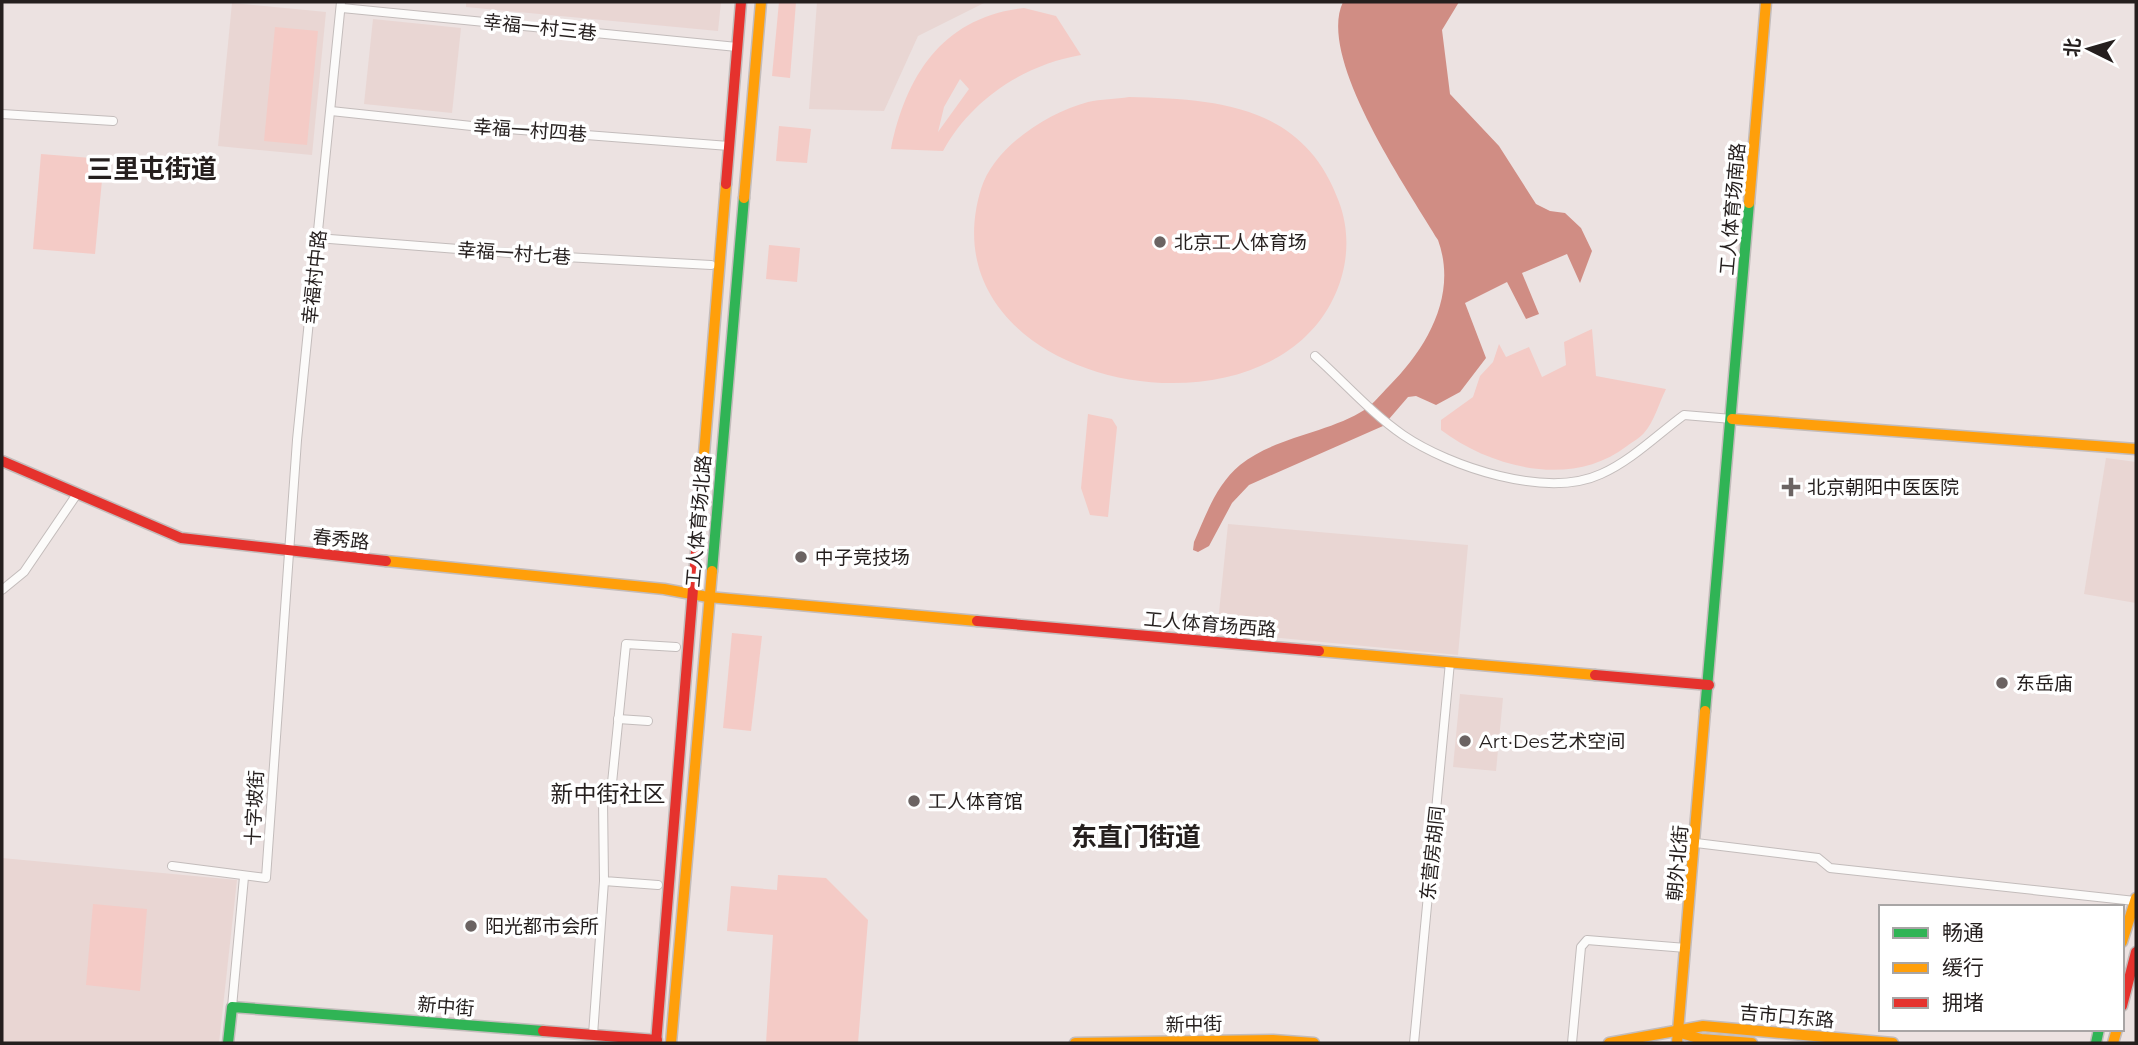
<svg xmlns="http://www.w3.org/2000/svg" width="2138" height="1045" viewBox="0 0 2138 1045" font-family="Montserrat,'Noto Sans SC',sans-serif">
<rect width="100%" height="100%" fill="#ece2e1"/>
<!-- built -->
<g fill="#e9d6d3">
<path d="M 466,2 L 721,2 L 718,31 L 466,7 Z"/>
<path d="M 817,2 L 1010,2 L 984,3 L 918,36 L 884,111 L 809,109 Z"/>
<path d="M 232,3 L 326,12 L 312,155 L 218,146 Z"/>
<path d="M 373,19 L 461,28 L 452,113 L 364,104 Z"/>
<path d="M 2106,458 L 2136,462 L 2136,603 L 2084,594 Z"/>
<path d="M 1228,524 L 1468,545 L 1458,655 L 1217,632 Z"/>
<path d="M 1460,694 L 1503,698 L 1496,771 L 1453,767 Z"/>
<path d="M 2,858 L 237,880 L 219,1043 L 2,1043 Z"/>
</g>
<!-- green -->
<g fill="#f4cbc6" fill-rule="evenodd">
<path d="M 779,2 L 796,2 L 790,78 L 772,76 Z"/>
<path d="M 1024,8 L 1056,16 L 1081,55 C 1023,65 971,100 943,151 L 891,149 C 906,75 943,17 1024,8 ZM 960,79 L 969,89 L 938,132 L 944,107 Z"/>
<path d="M 275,27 L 318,31 L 307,145 L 264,141 Z"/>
<path d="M 1129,97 C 1218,99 1304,105 1339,202 C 1351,234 1348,269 1333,299 C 1258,453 922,383 981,189 C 994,147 1047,113 1088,102 C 1101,99 1116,99 1129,97 Z"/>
<path d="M 779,126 L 811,129 L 807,163 L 776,161 Z"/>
<path d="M 41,154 L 104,159 L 95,254 L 33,249 Z"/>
<path d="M 769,245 L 800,248 L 797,282 L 766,279 Z"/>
<path d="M 1592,329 L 1596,376 L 1666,389 C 1659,403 1654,422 1644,433 C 1640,438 1632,442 1627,446 C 1573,488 1493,469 1441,430 L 1441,420 L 1473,397 L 1480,376 L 1493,362 L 1499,344 L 1506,357 L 1529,347 L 1542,377 L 1566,365 L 1564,342 Z"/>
<path d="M 1088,414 L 1112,419 L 1117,427 L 1108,517 L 1090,515 L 1081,488 Z"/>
<path d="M 732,633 L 762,636 L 751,731 L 723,728 Z"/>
<path d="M 778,875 L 826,878 L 868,920 L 858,1043 L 766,1043 L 773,935 L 727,931 L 731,886 L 777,890 Z"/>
<path d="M 93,904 L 147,909 L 140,991 L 86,985 Z"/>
</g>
<!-- water -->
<path fill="#d08d84" d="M 1343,2 L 1459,2 L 1442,30 L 1450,94 L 1499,146 L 1536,204 L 1550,211 L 1565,213 L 1581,228 L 1592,251 L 1580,283 L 1567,254 L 1522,273 L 1539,314 L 1526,319 L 1507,282 L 1465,303 L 1486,358 L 1460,392 L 1436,405 L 1416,396 L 1408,397 L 1383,426 L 1249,485 L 1232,503 L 1209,546 L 1198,552 L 1193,550 L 1194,542 C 1206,515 1216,485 1240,465 C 1276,436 1327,434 1366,409 C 1374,403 1381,394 1389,386 C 1427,348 1458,295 1438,240 C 1409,191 1316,58 1343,2 Z"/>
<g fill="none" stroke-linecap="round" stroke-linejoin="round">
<!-- street casing -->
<g stroke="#c3bcbb" stroke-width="10">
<g id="street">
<path d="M 342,8 L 737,47"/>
<path d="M 331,111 L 481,127 L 729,146"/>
<path d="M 2,114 L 113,121"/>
<path d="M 317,238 L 547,256 L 711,265"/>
<path d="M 1315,356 C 1344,382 1371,413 1403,435 C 1450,467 1547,499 1601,474 C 1631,461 1658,434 1684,415 L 1732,419"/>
<path d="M 2,590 L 24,572 L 77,494"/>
<path d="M 618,719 L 648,721"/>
<path d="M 603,800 L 638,800"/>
<path d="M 1696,843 L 1818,858 L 1830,868 L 2135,901"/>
<path d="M 172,866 L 266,878 L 297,440 L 341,2"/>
<path d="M 658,885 L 604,881 L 603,800 L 612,783 L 626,644 L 676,647"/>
<path d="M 232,1007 L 244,877"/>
<path d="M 593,1035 L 604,881"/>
<path d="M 1414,1043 L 1450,662"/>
<path d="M 1572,1043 L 1581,947 L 1587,940 L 1686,948"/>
</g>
</g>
<!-- fast casing -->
<g stroke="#c3bcbb" stroke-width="13">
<g id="fast">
<path d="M 712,571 L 744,198"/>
<path d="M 1705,711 L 1749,203"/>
<path d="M 228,1043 L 232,1007 L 543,1031"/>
<path d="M 2096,1043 L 2099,1029"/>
</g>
</g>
<!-- slow casing -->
<g stroke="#c3bcbb" stroke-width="13">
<g id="slow">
<path d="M 744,198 L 761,2"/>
<path d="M 1749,203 L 1766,2"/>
<path d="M 1732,419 L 2136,449"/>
<path d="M 701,491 L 726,184"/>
<path d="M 386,561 L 664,589 L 708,597 L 977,621"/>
<path d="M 1319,651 L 1595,675"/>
<path d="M 2122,942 L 2136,898"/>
<path d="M 1681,1033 L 1701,1039 L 1752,1043"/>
<path d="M 671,1043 L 712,571"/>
<path d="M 1075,1043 L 1273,1040 L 1314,1043"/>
<path d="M 1609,1043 L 1703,1026 L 1893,1043"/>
<path d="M 1677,1043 L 1705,711"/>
<path d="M 2113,1043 L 2117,1029"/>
</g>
</g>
<!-- jam casing -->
<g stroke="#c3bcbb" stroke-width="13">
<g id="jam">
<path d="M 726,184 L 741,2"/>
<path d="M 2,461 L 181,538 L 386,561"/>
<path d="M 977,621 L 1319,651"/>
<path d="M 1595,675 L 1709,685"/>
<path d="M 2122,1006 L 2136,952"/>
<path d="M 543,1031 L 657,1040"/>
<path d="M 656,1043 L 701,491"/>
</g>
</g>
<!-- street -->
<use href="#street" stroke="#fcfbfa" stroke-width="8"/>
<!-- fast -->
<use href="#fast" stroke="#30b455" stroke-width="10"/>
<!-- slow -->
<use href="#slow" stroke="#ff9f0a" stroke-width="10"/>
<!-- jam -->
<use href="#jam" stroke="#e5322d" stroke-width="10"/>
</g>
<!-- markers -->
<g fill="#6b6362" stroke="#fff" stroke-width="2.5">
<circle cx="1160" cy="242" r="7"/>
<path d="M1787.5 476.5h7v7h7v7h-7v7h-7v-7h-7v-7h7z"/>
<circle cx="801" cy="557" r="7"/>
<circle cx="2002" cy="683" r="7"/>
<circle cx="1465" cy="741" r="7"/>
<circle cx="914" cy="801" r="7"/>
<circle cx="471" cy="926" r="7"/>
</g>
<g text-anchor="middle" stroke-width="7" stroke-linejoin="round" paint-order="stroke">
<!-- street labels -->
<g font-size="19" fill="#251f1e" stroke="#fff">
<text transform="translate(540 27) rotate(6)" y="7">幸福一村三巷</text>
<text transform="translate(530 130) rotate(4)" y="7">幸福一村四巷</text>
<text transform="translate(1732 209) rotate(-85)" y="7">工人体育场南路</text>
<text transform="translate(514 253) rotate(4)" y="7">幸福一村七巷</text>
<text transform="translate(314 277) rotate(-84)" y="7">幸福村中路</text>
<text transform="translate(698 521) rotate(-85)" y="7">工人体育场北路</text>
<text transform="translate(341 539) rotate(6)" y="7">春秀路</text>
<text transform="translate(1210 624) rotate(5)" y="7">工人体育场西路</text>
<text transform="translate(254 808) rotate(-87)" y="7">十字坡街</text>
<text transform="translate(1432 853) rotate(-84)" y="7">东营房胡同</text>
<text transform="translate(1677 863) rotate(-85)" y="7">朝外北街</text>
<text transform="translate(446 1006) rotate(5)" y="7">新中街</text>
<text transform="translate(1787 1016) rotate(5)" y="7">吉市口东路</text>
<text transform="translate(1194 1024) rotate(-1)" y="7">新中街</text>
</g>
<!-- poi labels -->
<g font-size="19" fill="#251f1e" stroke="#fff" text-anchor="start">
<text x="1174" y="249">北京工人体育场</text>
<text x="1807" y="494">北京朝阳中医医院</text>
<text x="815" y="564">中子竞技场</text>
<text x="2016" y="690">东岳庙</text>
<text x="1479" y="748">Art·Des艺术空间</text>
<text x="928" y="808">工人体育馆</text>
<text x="485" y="933">阳光都市会所</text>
</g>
<!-- quarter labels -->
<g font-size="23" fill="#251f1e" stroke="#fff">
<text x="608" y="802">新中街社区</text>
</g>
<!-- district labels -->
<g font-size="26" font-weight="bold" fill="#251f1e" stroke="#fff">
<text x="152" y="178">三里屯街道</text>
<text x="1136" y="846">东直门街道</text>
</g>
</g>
<!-- border -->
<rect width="2138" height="1045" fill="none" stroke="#251f1e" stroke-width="7"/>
<!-- legend -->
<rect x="1879" y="905" width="245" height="126" fill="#ffffff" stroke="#a8a5a5" stroke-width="2"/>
<rect x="1893" y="928" width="35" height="10" fill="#30b455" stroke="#a8a5a5" stroke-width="2"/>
<text x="1942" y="940" font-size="21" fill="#251f1e">畅通</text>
<rect x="1893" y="963" width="35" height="10" fill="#ff9f0a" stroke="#a8a5a5" stroke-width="2"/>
<text x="1942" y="975" font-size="21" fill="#251f1e">缓行</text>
<rect x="1893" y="998" width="35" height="10" fill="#e5322d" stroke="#a8a5a5" stroke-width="2"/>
<text x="1942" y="1010" font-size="21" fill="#251f1e">拥堵</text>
<!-- north arrow -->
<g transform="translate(2089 49) rotate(275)" stroke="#ffffff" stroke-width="5" paint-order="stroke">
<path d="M0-5L12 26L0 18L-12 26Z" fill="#251f1e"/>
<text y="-10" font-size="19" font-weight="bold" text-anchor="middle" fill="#251f1e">北</text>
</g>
</svg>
